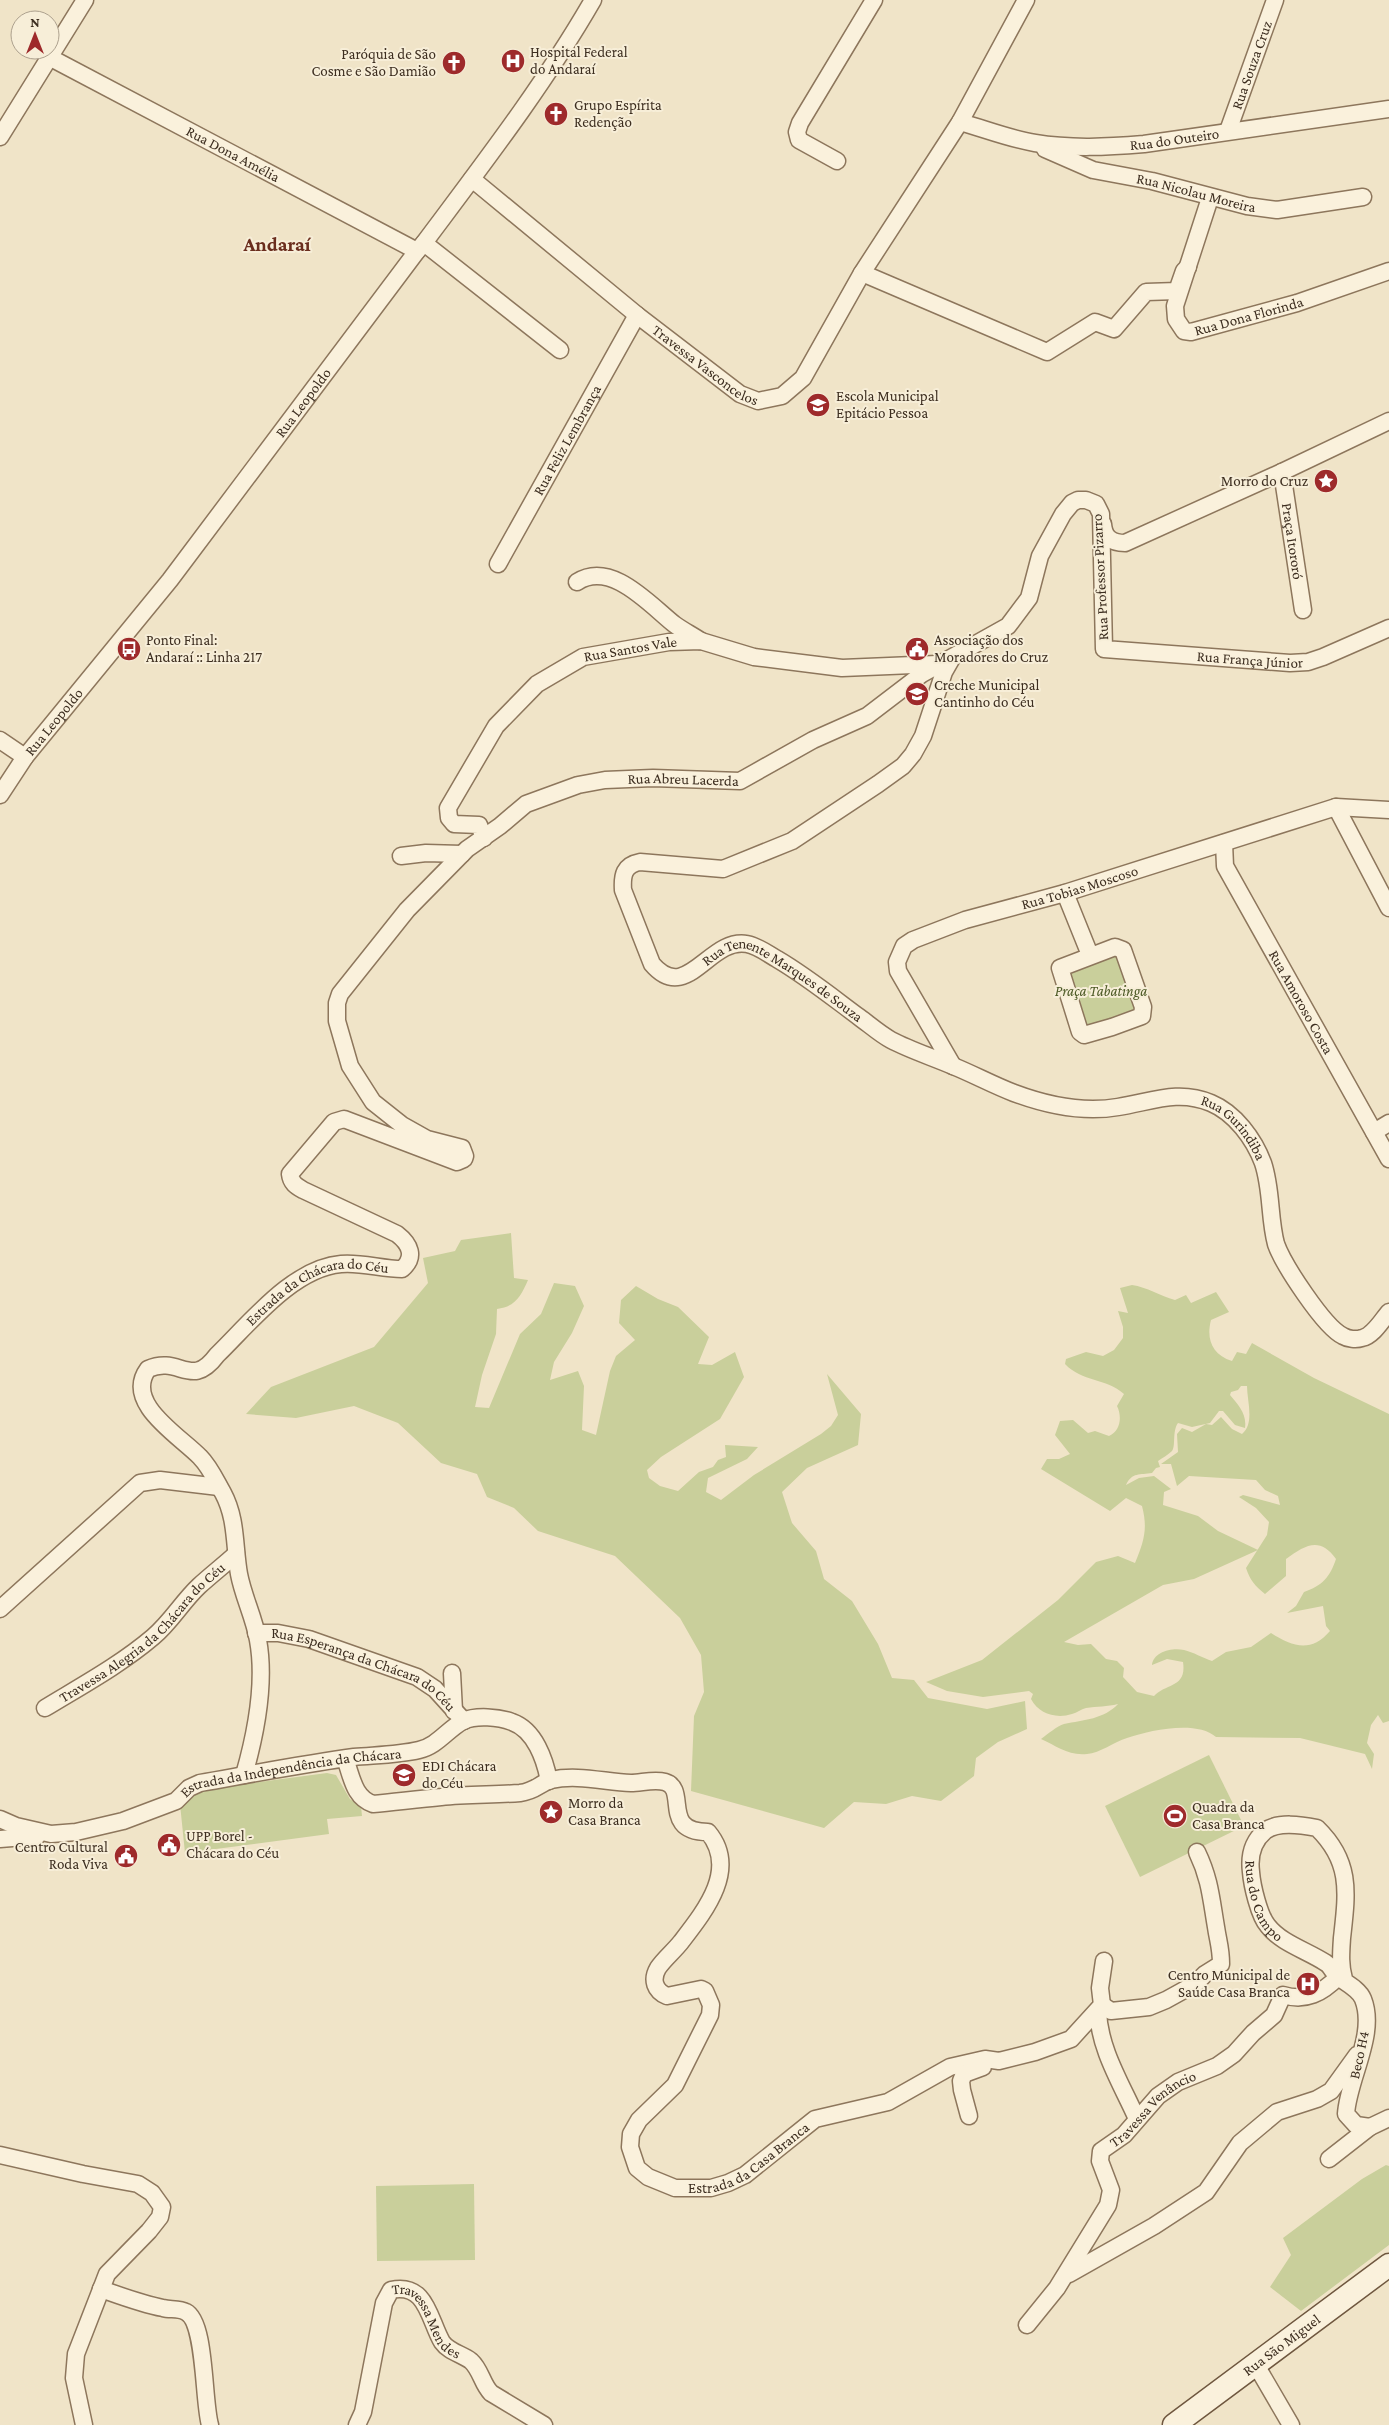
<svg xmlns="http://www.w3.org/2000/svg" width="1389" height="2425" viewBox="0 0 1389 2425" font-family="'Crimson Pro',serif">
<rect width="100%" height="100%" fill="#f0e4c8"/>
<!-- green -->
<g fill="#c9cf9b" fill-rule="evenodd">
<path d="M 1116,948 L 1141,1012 L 1088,1033 L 1062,966 Z"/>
<path d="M 511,1233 L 514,1278 L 528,1280 C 521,1296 515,1307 497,1309 L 496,1334 L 482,1375 L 475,1407 L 489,1408 L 520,1334 L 541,1314 L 554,1283 L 575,1286 L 584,1306 L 572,1333 L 554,1362 L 550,1380 L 578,1371 L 584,1386 L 582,1430 L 596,1435 L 610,1371 L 616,1356 L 635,1340 L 619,1323 L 621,1300 L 636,1286 L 658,1299 L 678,1307 L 709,1337 L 698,1364 L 712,1365 L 735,1352 L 744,1377 L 720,1419 L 661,1457 L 647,1470 L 649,1478 L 660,1486 L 678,1491 L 699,1472 L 713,1467 L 718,1460 L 726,1457 L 725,1445 L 758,1447 L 747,1459 L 708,1478 L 706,1492 L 721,1500 L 754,1475 L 821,1434 L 831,1426 L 838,1415 L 827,1374 L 861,1414 L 858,1445 L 807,1468 L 782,1492 L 792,1523 L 816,1551 L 824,1579 L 852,1601 L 878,1644 L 892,1678 L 914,1680 L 928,1698 L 987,1709 L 1025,1701 L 1027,1729 L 998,1742 L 976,1758 L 974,1776 L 941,1801 L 912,1796 L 886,1804 L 854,1802 L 824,1828 L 691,1791 L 694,1716 L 704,1692 L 701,1655 L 680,1618 L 615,1556 L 538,1531 L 514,1508 L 487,1497 L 477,1474 L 441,1463 L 398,1423 L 354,1406 L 296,1418 L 246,1414 L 271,1387 L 374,1347 L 428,1283 L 423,1258 L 455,1251 L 461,1240 Z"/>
<path d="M 1132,1285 C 1147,1287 1160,1296 1175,1300 L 1186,1295 L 1191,1303 L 1216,1292 L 1229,1312 L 1211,1320 C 1206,1339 1212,1355 1232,1361 L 1237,1352 L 1246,1354 L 1252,1343 L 1314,1378 L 1389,1414 L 1389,1721 L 1383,1723 L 1378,1715 L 1371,1725 L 1367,1743 L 1374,1754 L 1372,1769 L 1365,1754 L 1300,1738 L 1216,1737 C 1197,1720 1150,1730 1127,1738 C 1114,1742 1100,1753 1087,1754 C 1068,1756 1057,1746 1041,1739 C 1048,1734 1057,1726 1064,1724 C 1084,1720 1104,1719 1118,1704 C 1107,1707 1097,1706 1086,1708 C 1081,1709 1077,1713 1072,1714 C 1056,1719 1039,1714 1031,1699 L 1033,1694 L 1029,1691 L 983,1697 L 947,1691 L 926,1682 L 982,1660 L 1058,1600 L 1096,1562 L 1118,1556 L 1135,1563 C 1144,1541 1148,1529 1142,1506 L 1126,1498 L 1110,1511 L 1041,1469 L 1047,1459 L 1059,1459 L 1070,1454 L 1055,1435 L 1060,1421 L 1073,1420 L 1088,1433 L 1095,1431 L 1109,1436 C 1121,1431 1122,1416 1117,1406 L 1124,1394 C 1106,1378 1082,1382 1065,1364 L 1066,1359 L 1086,1352 L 1103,1356 L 1114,1350 L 1123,1338 L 1123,1327 L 1118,1311 L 1128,1313 L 1120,1288 ZM 1241,1386 L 1247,1386 C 1247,1401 1255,1423 1242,1434 L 1232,1429 L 1221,1417 L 1212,1425 L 1206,1424 L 1192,1432 L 1182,1428 L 1177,1434 L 1178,1452 L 1161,1464 L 1171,1464 L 1177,1486 L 1189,1476 L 1256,1480 L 1265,1490 L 1278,1496 L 1280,1505 L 1243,1495 L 1239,1497 L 1256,1508 L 1269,1522 L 1267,1535 L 1246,1568 C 1250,1580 1255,1586 1265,1594 L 1286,1576 L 1286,1559 C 1305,1545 1320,1536 1336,1559 C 1330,1577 1322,1586 1304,1592 L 1296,1606 L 1287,1613 L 1323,1606 L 1326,1626 L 1330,1631 C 1311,1653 1293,1647 1271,1633 L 1251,1647 L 1226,1652 L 1212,1661 C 1203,1658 1193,1652 1184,1650 C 1172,1647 1153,1652 1152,1665 L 1167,1659 L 1183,1662 C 1187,1688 1166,1683 1154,1696 L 1137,1692 L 1123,1677 L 1124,1668 L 1117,1661 L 1106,1659 L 1091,1644 L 1078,1645 L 1064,1642 L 1163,1585 L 1194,1579 L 1258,1550 L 1218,1531 L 1198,1516 L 1163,1505 L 1164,1492 L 1171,1489 L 1154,1476 L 1139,1478 L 1126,1485 C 1132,1472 1140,1475 1152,1473 L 1156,1468 L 1160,1467 L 1158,1461 C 1162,1458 1168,1455 1172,1451 C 1176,1446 1172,1431 1178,1423 L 1192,1427 L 1210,1423 L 1219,1411 L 1223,1411 L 1235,1425 L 1245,1428 C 1247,1413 1238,1405 1230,1395 L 1231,1392 L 1238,1390 Z"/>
<path d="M 1209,1755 L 1244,1826 L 1140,1877 L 1105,1806 Z"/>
<path d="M 327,1773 L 336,1775 L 350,1799 L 361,1806 L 362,1816 L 327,1819 L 329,1834 L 185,1853 L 180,1804 L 199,1790 Z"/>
<path d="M 1386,2165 L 1389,2166 L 1389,2245 L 1301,2311 L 1270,2287 L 1291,2255 L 1283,2238 L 1362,2179 Z"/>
<path d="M 474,2184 L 475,2260 L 377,2261 L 376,2186 Z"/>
</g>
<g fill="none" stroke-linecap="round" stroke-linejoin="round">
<!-- street casing -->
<g stroke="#8d765c" stroke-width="19">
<g id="street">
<path id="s1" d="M 49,57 L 417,251"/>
<path id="s2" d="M 960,122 C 985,129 1010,139 1035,143 C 1071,149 1108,147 1144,144 L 1389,109"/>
<path id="s3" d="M 1228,131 L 1275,0"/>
<path d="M 0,137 L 85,0"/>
<path id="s4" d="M 1045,149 L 1093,170 L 1152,181 L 1247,206 L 1277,210 L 1363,197"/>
<path d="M 837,161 L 799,140 L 797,132 L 800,123 L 874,0"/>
<path id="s5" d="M 472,179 L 637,315 L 740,394 L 758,401 L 782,396 L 803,378 L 862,273 L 960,122 L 1026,0"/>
<path id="s6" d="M 1210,198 L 1175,306 L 1176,319 L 1184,331 L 1191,332 L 1297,303 L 1389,271"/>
<path d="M 424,243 L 560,350"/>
<path d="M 862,273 L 1047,352 L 1095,322 L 1114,329 L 1146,292 L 1177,291 L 1184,271 L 1188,267"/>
<path id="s7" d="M 1282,472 L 1303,610"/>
<path d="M 1103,524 C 1104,537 1111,543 1125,543 L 1282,472 L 1389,421"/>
<path id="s8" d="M 498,564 L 637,315"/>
<path d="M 577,582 C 611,560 649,604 674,624 C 682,630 692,635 701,641"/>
<path id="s9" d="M 952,658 L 944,672 L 923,736 L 913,754 L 903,766 L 878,784 L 792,841 L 723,869 L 640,862 C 624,865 622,875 623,890 L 652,964 C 687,1005 709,937 747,944 C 758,946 768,954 777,959 C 806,976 832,997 859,1017 C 870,1025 880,1034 891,1040 C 910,1050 932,1057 953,1066 C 973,1074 993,1085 1014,1093 C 1046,1105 1083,1113 1118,1107 C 1151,1102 1178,1089 1211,1103 C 1235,1113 1254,1139 1263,1163 C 1272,1190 1269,1218 1276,1244 C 1283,1264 1324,1327 1343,1336 C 1348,1339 1356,1340 1362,1338 C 1373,1336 1382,1320 1389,1312"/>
<path d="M 0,740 L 25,757"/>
<path id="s10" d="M 0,795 L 25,757 L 170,580 L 417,251 L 424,243 C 483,164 544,85 593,0"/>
<path d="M 1336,807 L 1389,908"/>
<path id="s11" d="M 484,838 L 479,825 L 454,824 L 449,818 L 448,808 L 496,726 L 537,684 L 583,657 L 669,642 L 701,641 L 754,657 L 842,668 L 937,664"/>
<path id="s12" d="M 1224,843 L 1225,866 L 1389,1159"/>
<path d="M 401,856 L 426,853 L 462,854"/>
<path d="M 1065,893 L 1090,955"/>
<path d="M 1115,947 L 1123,950 L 1143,1007 L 1142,1016 L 1112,1027 L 1084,1035 L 1080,1032 L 1060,968 Z"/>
<path id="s13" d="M 953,1066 L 898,971 L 897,962 L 904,946 L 913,940 L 965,920 L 1065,893 L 1336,807 L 1389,810"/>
<path d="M 1374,1132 L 1389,1123"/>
<path d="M 0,1609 L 140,1483 L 160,1480 L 219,1487"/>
<path id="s14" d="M 256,1633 L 278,1633 L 309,1639 L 417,1677 L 435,1689 L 464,1721"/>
<path d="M 452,1673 L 454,1711"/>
<path id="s15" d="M 45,1708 C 81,1686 120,1665 153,1637 C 171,1622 182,1602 199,1586 C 211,1575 224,1565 236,1554"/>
<path id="s16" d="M 345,1759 C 352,1776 353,1797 373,1804 C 395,1802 418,1799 441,1797 C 467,1794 494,1795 520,1793 C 536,1791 540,1783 551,1780 C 577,1774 605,1782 631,1783 C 641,1783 654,1779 665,1782 C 689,1789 660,1832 708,1832 C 739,1869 705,1911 681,1942 C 674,1951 664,1959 658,1968 C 651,1980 655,1991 667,1996 L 701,1989 L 705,1991 L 711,2005 L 710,2015 L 675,2085 L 639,2120 L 631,2134 L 630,2147 L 637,2168 L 648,2177 L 675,2188 L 711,2188 L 728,2183 L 745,2175 L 815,2119 L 888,2102 L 950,2067 L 985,2059 L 999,2061 L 1035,2052 L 1071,2039 L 1102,2005 L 1100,1988 L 1104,1961"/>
<path id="s17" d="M 244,1775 C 256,1733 266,1684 258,1640 C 254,1617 243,1596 239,1574 C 234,1546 237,1519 223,1493 C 216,1481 210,1467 200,1457 C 180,1436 123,1403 148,1369 C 180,1355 191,1390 217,1355 C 250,1323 293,1268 341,1264 C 361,1262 382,1269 402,1269 C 416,1257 410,1244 397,1234 L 303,1190 C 296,1186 291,1183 290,1174 L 334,1122 L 344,1119 L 457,1162 L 464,1159 L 465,1156 L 462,1148 L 427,1139 L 402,1125 L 373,1102 L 350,1066 L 337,1021 L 337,1003 L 340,994 L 407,910 L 467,849 L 500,826 L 526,804 L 578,785 L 605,780 L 653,778 L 740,781 L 813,740 L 867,716 L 922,674 L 1008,626 L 1029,598 L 1040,556 L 1063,514 L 1072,503 L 1078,500 L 1086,500 L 1096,504 L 1101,514 L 1104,649 L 1290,663 L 1308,662 L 1323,657 L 1389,628"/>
<path id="s18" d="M 0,1819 L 16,1826 L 51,1834 L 76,1832 L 123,1821 L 176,1801 L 189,1788 L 200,1783 C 251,1774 303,1764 354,1757 C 376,1755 398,1755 419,1750 C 437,1746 447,1730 463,1721 C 476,1715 499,1717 512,1722 C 535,1730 545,1760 549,1781"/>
<path d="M 0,1839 L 37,1836"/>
<path id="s19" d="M 1344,1979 C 1340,1965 1341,1953 1342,1938 C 1347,1893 1352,1862 1317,1828 C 1302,1825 1278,1821 1265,1831 C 1253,1841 1249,1856 1251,1872 C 1252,1885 1259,1916 1268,1926 C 1281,1943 1308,1951 1326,1963 C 1331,1966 1333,1973 1338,1977 C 1346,1983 1359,1989 1363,1999 C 1377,2034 1348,2079 1346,2114 L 1356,2125 L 1370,2127"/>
<path d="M 1102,2005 L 1111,2011 L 1149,2007 L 1166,2000 L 1195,1984 L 1205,1974 L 1221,1964 C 1221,1948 1218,1941 1216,1927 C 1211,1898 1210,1879 1197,1852"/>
<path d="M 1098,2011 C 1099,2049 1122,2085 1137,2119"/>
<path d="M 969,2116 L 962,2090 L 961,2081 L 964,2074 L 983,2067"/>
<path d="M 0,2155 L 83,2174 L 138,2184 L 152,2193 L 162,2207 L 160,2217 L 149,2231 L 107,2274 L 76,2354 L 74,2378 L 84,2425"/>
<path d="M 1329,2159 L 1370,2127 L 1389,2118"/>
<path d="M 1069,2274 L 1154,2226 L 1206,2192 L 1240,2143 L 1277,2112 L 1317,2099 L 1331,2091 L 1357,2055"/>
<path d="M 101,2289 C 121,2296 142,2304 163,2308 C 170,2310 179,2308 186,2312 C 206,2322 203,2401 210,2425"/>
<path id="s20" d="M 1027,2325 L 1057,2288 L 1108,2205 L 1111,2190 L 1100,2161 L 1101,2151 L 1124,2135 L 1158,2096 L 1178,2082 L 1217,2066 L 1234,2054 L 1253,2033 L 1274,2015 L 1283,1995 C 1306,2002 1322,1993 1338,1977"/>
<path d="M 1256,2365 L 1291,2425"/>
<path id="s21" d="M 357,2425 L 363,2412 L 384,2303 L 391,2290 C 427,2282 429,2320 442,2342 C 449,2352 462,2354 471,2361 C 481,2370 482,2384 491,2393 L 544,2425"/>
</g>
</g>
<!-- secondary casing -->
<g stroke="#6f573f" stroke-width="25">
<g id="secondary">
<path id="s22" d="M 1174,2425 L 1389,2265"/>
</g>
</g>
<!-- street -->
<use href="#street" stroke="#faf1dc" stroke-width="16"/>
<!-- secondary -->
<use href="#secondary" stroke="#faf1dc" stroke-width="22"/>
</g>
<!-- icons -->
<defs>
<g id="hospital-disc" transform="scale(1.25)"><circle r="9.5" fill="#9e2a2b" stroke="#f7eed8"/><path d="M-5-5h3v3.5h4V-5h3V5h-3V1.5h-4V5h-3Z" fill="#fff"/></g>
<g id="church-disc" transform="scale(1.25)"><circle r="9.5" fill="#9e2a2b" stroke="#f7eed8"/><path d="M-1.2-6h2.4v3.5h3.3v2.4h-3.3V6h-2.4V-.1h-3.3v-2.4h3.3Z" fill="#fff"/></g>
<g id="school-disc" transform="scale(1.25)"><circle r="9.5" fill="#9e2a2b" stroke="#f7eed8"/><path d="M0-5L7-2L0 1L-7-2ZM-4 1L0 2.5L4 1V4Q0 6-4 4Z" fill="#fff"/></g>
<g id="sight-disc" transform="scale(1.25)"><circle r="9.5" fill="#9e2a2b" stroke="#f7eed8"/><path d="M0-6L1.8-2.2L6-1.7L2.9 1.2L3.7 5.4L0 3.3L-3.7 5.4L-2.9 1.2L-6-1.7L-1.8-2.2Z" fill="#fff"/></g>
<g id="bus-disc" transform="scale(1.25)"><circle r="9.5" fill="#9e2a2b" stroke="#f7eed8"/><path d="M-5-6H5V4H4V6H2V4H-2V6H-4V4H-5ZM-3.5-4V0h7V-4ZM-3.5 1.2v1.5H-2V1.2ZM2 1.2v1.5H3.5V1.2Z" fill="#fff"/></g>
<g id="civic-disc" transform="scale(1.25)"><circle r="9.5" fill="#9e2a2b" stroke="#f7eed8"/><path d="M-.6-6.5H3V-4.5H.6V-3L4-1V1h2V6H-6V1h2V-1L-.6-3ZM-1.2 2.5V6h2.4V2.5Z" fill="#fff"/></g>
<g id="stadium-disc" transform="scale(1.25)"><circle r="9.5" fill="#9e2a2b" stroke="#f7eed8"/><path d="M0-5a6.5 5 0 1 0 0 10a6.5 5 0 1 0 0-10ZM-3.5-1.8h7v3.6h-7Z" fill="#fff"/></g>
</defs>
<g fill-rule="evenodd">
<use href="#hospital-disc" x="513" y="61"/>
<use href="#church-disc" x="454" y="63"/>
<use href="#church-disc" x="556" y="114"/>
<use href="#school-disc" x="818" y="405"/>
<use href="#sight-disc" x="1326" y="481"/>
<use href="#bus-disc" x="129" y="649"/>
<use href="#civic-disc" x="917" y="649"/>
<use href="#school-disc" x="917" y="694"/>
<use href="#school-disc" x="404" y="1775"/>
<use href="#sight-disc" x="551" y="1812"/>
<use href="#stadium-disc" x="1175" y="1816"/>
<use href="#civic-disc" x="169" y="1845"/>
<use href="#civic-disc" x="126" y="1856"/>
<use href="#hospital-disc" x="1308" y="1984"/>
</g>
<g text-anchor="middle" stroke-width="4" stroke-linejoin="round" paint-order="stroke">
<!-- poi labels -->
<g font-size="15" fill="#3d2e20" stroke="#f7eed8" text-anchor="start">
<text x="530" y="57">Hospital Federal<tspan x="530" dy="17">do Andaraí</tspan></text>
<text x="436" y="59" text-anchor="end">Paróquia de São<tspan x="436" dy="17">Cosme e São Damião</tspan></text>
<text x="574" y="110">Grupo Espírita<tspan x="574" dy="17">Redenção</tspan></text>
<text x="836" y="401">Escola Municipal<tspan x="836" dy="17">Epitácio Pessoa</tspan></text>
<text x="1308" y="486" text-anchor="end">Morro do Cruz</text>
<text x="146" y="645">Ponto Final:<tspan x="146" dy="17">Andaraí :: Linha 217</tspan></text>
<text x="934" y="645">Associação dos<tspan x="934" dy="17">Moradores do Cruz</tspan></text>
<text x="934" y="690">Creche Municipal<tspan x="934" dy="17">Cantinho do Céu</tspan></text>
<text x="422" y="1771">EDI Chácara<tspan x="422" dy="17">do Céu</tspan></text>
<text x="568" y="1808">Morro da<tspan x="568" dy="17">Casa Branca</tspan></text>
<text x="1192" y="1812">Quadra da<tspan x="1192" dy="17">Casa Branca</tspan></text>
<text x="186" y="1841">UPP Borel -<tspan x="186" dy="17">Chácara do Céu</tspan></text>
<text x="108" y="1852" text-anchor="end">Centro Cultural<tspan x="108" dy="17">Roda Viva</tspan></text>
<text x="1290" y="1980" text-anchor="end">Centro Municipal de<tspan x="1290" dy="17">Saúde Casa Branca</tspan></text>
</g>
<!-- street labels -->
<g font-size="15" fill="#3d2e20" stroke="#f7eed8">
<text dy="5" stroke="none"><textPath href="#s3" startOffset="70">Rua Souza Cruz</textPath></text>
<text dy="5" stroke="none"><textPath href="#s2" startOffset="218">Rua do Outeiro</textPath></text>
<text dy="5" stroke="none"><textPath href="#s1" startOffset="208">Rua Dona Amélia</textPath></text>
<text dy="5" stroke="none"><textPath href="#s4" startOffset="158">Rua Nicolau Moreira</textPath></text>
<text dy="5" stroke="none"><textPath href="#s6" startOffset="208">Rua Dona Florinda</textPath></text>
<text dy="5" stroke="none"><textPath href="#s5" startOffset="299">Travessa Vasconcelos</textPath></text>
<text dy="5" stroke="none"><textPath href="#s10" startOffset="496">Rua Leopoldo</textPath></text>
<text dy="5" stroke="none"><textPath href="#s8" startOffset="142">Rua Feliz Lembrança</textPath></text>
<text dy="5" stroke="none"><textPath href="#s7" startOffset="70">Praça Itororó</textPath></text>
<text transform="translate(1100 577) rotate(-93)" y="5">Rua Professor Pizarro</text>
<text dy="5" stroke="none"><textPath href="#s11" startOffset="312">Rua Santos Vale</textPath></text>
<text dy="5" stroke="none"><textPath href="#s17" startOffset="2598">Rua França Júnior</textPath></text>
<text dy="5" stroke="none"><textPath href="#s10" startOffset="91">Rua Leopoldo</textPath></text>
<text dy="5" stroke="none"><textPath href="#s17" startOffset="1772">Rua Abreu Lacerda</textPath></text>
<text dy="5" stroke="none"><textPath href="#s13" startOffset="322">Rua Tobias Moscoso</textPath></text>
<text dy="5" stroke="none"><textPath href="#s9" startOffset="681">Rua Tenente Marques de Souza</textPath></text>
<text dy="5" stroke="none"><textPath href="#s12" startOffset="179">Rua Amoroso Costa</textPath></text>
<text dy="5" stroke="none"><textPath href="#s9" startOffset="1179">Rua Gurindiba</textPath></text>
<text dy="5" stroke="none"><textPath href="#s17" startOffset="645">Estrada da Chácara do Céu</textPath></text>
<text dy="5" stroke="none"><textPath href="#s15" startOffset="124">Travessa Alegria da Chácara do Céu</textPath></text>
<text dy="5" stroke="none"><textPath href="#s14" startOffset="116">Rua Esperança da Chácara do Céu</textPath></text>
<text dy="5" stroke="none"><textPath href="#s18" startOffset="305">Estrada da Independência da Chácara</textPath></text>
<text dy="5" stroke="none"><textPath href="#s19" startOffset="290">Rua do Campo</textPath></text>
<text transform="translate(1359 2055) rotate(-78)" y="5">Beco H4</text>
<text dy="5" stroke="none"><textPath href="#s20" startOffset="269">Travessa Venâncio</textPath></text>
<text dy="5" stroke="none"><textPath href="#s16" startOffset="989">Estrada da Casa Branca</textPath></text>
<text dy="5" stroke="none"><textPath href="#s21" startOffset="192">Travessa Mendes</textPath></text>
<text dy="5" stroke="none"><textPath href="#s22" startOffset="134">Rua São Miguel</textPath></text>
</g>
<!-- park labels -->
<g font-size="15" font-style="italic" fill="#4d5a26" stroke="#f7eed8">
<text x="1101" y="996">Praça Tabatinga</text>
</g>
<!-- district labels -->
<g font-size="20" font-weight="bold" fill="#6b2e1e" stroke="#f7eed8">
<text x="277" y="251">Andaraí</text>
</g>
</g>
<!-- north arrow -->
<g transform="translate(35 35)"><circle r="24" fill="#f7eed8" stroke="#ada18e"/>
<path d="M0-4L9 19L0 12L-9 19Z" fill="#9e2a2b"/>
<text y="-8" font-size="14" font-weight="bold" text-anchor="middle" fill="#3d2e20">N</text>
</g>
</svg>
